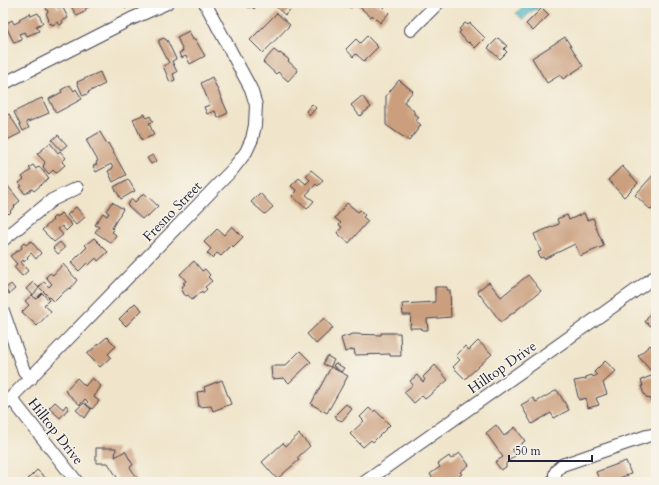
<svg xmlns="http://www.w3.org/2000/svg" width="659" height="485" viewBox="0 0 659 485" font-family="Cardo,serif">
<rect width="100%" height="100%" fill="#f7f3e8"/>
<filter id="ink" filterUnits="userSpaceOnUse"><feTurbulence type="fractalNoise" baseFrequency=".025" numOctaves="2"/><feDisplacementMap in="SourceGraphic" scale="8" xChannelSelector="R" yChannelSelector="G"/><feConvolveMatrix kernelMatrix="1 2 1 2 8 2 1 2 1" color-interpolation-filters="sRGB"/></filter>
<filter id="wash" filterUnits="userSpaceOnUse"><feTurbulence type="fractalNoise" baseFrequency=".012" numOctaves="4" result="noise"/><feDisplacementMap in="SourceGraphic" scale="16" xChannelSelector="R" yChannelSelector="G"/><feGaussianBlur stdDeviation="0.9" result="paint"/><feColorMatrix in="noise" values="0 0 0 0 0 0 0 0 0 0 0 0 0 0 0 0 0 1.4 0 .05"/><feComposite in="paint" operator="in"/></filter>
<g filter="url(#wash)">
<rect width="100%" height="100%" fill="#f0e5ca"/>
<!-- water -->
<path fill="#45b3c1" stroke="#346a7e" d="M 527,3 L 536,3 L 539,7 L 537,9 L 533,10 L 523,20 L 516,13 Z"/>
<g id="blocks">
<!-- building -->
<g fill="#cb9f7e">
<path d="M 52,3 L 55,3 L 58,8 L 62,6 L 68,18 L 62,21 L 63,23 L 60,25 L 58,22 L 52,25 L 51,23 L 49,24 L 48,21 L 49,20 L 46,13 L 48,12 L 45,6 Z"/>
<path d="M 69,3 L 90,3 L 91,6 L 85,9 L 86,11 L 77,16 Z"/>
<path d="M 238,3 L 259,3 L 254,9 L 251,6 L 249,8 L 244,3 L 241,6 Z"/>
<path d="M 276,3 L 289,3 L 290,4 L 288,6 L 291,9 L 285,15 L 274,5 Z"/>
<path d="M 346,3 L 376,3 L 380,7 L 381,5 L 389,13 L 380,23 L 372,15 L 371,17 L 355,3 L 351,8 Z"/>
<path d="M 542,8 L 549,15 L 533,31 L 526,24 Z"/>
<path d="M 30,13 L 31,16 L 38,13 L 43,23 L 36,26 L 39,31 L 27,36 L 25,32 L 19,34 L 22,40 L 14,43 L 5,24 L 12,20 L 14,24 L 20,21 L 19,19 Z"/>
<path d="M 277,13 L 290,25 L 263,53 L 250,40 Z"/>
<path d="M 465,23 L 468,25 L 470,23 L 485,38 L 475,48 L 469,42 L 468,43 L 459,33 L 461,31 L 459,29 Z"/>
<path d="M 189,31 L 193,40 L 195,39 L 205,56 L 190,64 L 186,56 L 181,58 L 179,53 L 183,51 L 177,37 Z"/>
<path d="M 367,36 L 378,47 L 364,61 L 356,54 L 353,57 L 346,49 L 356,39 L 360,43 Z"/>
<path d="M 565,37 L 583,66 L 563,79 L 560,75 L 547,83 L 532,58 Z"/>
<path d="M 164,38 L 166,40 L 167,40 L 176,59 L 172,61 L 177,72 L 173,74 L 175,80 L 170,82 L 163,66 L 169,63 L 159,43 L 159,40 Z"/>
<path d="M 498,38 L 507,46 L 504,49 L 507,52 L 500,59 L 488,48 Z"/>
<path d="M 274,50 L 279,54 L 280,53 L 287,58 L 289,60 L 288,61 L 298,70 L 288,81 L 278,72 L 276,74 L 263,62 Z"/>
<path d="M 100,72 L 105,84 L 88,92 L 89,93 L 83,96 L 77,82 Z"/>
<path d="M 212,77 L 228,113 L 218,118 L 215,111 L 207,114 L 204,107 L 210,105 L 201,83 Z"/>
<path d="M 399,80 L 413,91 L 404,102 L 414,111 L 414,114 L 419,117 L 416,121 L 421,125 L 409,141 L 386,125 L 386,96 Z"/>
<path d="M 70,85 L 74,91 L 76,89 L 82,99 L 56,113 L 49,99 L 62,92 L 61,90 Z"/>
<path d="M 362,96 L 371,107 L 360,116 L 351,105 Z"/>
<path d="M 42,98 L 49,113 L 28,122 L 28,121 L 26,122 L 29,128 L 23,131 L 14,112 L 28,105 L 28,104 Z"/>
<path d="M 312,104 L 316,108 L 310,115 L 306,111 Z"/>
<path d="M 9,114 L 21,133 L 7,140 L 3,134 L 3,117 Z"/>
<path d="M 145,114 L 146,118 L 150,116 L 153,122 L 149,123 L 154,135 L 142,140 L 133,119 Z"/>
<path d="M 100,132 L 107,144 L 108,143 L 126,175 L 113,182 L 108,171 L 113,168 L 111,164 L 96,172 L 93,166 L 97,164 L 96,162 L 98,161 L 86,140 Z"/>
<path d="M 58,135 L 67,145 L 61,150 L 52,140 Z"/>
<path d="M 50,143 L 58,153 L 60,151 L 66,158 L 62,162 L 65,165 L 56,173 L 53,170 L 49,174 L 43,167 L 45,162 L 37,154 Z"/>
<path d="M 153,155 L 157,161 L 151,164 L 147,158 Z"/>
<path d="M 33,165 L 36,169 L 39,166 L 49,178 L 34,191 L 32,189 L 25,194 L 20,187 L 22,186 L 19,183 L 24,179 L 22,177 L 31,170 L 29,168 Z"/>
<path d="M 622,166 L 638,183 L 624,197 L 608,180 Z"/>
<path d="M 311,170 L 323,180 L 318,186 L 316,184 L 306,195 L 314,201 L 307,209 L 292,196 L 297,191 L 291,186 L 299,178 L 306,184 L 310,180 L 306,176 Z"/>
<path d="M 656,172 L 656,205 L 651,210 L 635,195 Z"/>
<path d="M 128,179 L 135,191 L 121,199 L 114,187 Z"/>
<path d="M 7,185 L 20,201 L 14,206 L 15,207 L 10,211 L 11,212 L 9,214 L 8,213 L 3,217 L 3,200 L 6,197 L 3,194 L 3,188 Z"/>
<path d="M 144,193 L 158,206 L 147,217 L 145,216 L 142,219 L 127,205 L 132,199 L 135,202 Z"/>
<path d="M 260,193 L 273,207 L 265,214 L 251,202 Z"/>
<path d="M 112,202 L 123,209 L 112,228 L 114,230 L 112,232 L 116,235 L 111,243 L 95,232 L 99,227 L 95,225 L 103,213 L 107,216 L 109,213 L 106,211 Z"/>
<path d="M 347,203 L 358,212 L 360,210 L 365,215 L 363,217 L 368,221 L 349,243 L 337,233 L 342,227 L 339,225 L 341,223 L 335,218 Z"/>
<path d="M 76,207 L 85,217 L 76,225 L 67,215 Z"/>
<path d="M 61,213 L 72,225 L 66,231 L 62,226 L 58,229 L 63,235 L 54,242 L 42,230 L 53,220 L 52,219 L 55,216 L 56,218 Z"/>
<path d="M 584,213 L 587,220 L 593,218 L 595,222 L 594,223 L 604,246 L 580,256 L 575,244 L 544,259 L 543,257 L 540,258 L 538,252 L 541,251 L 534,234 L 559,224 L 557,219 L 567,215 L 569,220 Z"/>
<path d="M 232,226 L 243,237 L 233,247 L 232,245 L 221,256 L 217,253 L 212,258 L 207,253 L 211,249 L 204,242 L 217,229 L 224,235 Z"/>
<path d="M 94,238 L 108,252 L 98,261 L 96,258 L 89,265 L 87,263 L 79,271 L 71,263 L 87,247 L 85,245 Z"/>
<path d="M 31,241 L 41,253 L 36,259 L 31,253 L 27,257 L 28,258 L 24,262 L 23,260 L 21,262 L 28,271 L 22,276 L 14,267 L 17,264 L 10,256 L 22,248 L 21,246 L 24,243 L 26,245 Z"/>
<path d="M 60,242 L 65,248 L 58,254 L 53,248 Z"/>
<path d="M 194,261 L 202,271 L 205,269 L 210,275 L 208,277 L 212,281 L 205,287 L 207,289 L 203,293 L 202,291 L 192,300 L 188,295 L 186,296 L 181,291 L 183,290 L 181,288 L 185,284 L 183,283 L 186,281 L 180,274 Z"/>
<path d="M 63,264 L 77,280 L 70,289 L 69,288 L 65,291 L 54,302 L 39,287 L 44,282 L 49,287 L 52,284 L 46,277 L 50,273 L 53,275 Z"/>
<path d="M 528,275 L 541,291 L 501,322 L 477,291 L 489,282 L 501,297 Z"/>
<path d="M 33,282 L 39,288 L 33,295 L 26,289 Z"/>
<path d="M 11,284 L 15,289 L 9,294 L 5,289 Z"/>
<path d="M 435,287 L 447,287 L 447,290 L 450,290 L 451,317 L 427,319 L 428,330 L 422,330 L 422,328 L 410,328 L 411,315 L 403,315 L 402,304 L 435,302 Z"/>
<path d="M 42,293 L 49,300 L 44,305 L 51,311 L 37,326 L 22,312 L 29,305 L 25,301 L 32,295 L 36,299 Z"/>
<path d="M 135,303 L 142,310 L 126,326 L 119,319 Z"/>
<path d="M 656,304 L 656,329 L 645,322 Z"/>
<path d="M 324,318 L 333,328 L 316,344 L 307,334 Z"/>
<path d="M 381,333 L 400,333 L 401,356 L 390,356 L 390,354 L 355,355 L 354,349 L 345,352 L 341,338 L 353,334 L 381,335 Z"/>
<path d="M 107,337 L 116,346 L 108,354 L 111,357 L 100,367 L 87,354 Z"/>
<path d="M 478,341 L 492,354 L 465,379 L 453,367 L 460,360 L 456,356 L 465,346 L 469,350 Z"/>
<path d="M 650,345 L 656,352 L 656,366 L 651,371 L 638,356 Z"/>
<path d="M 300,351 L 311,362 L 289,383 L 284,378 L 272,379 L 271,366 L 285,366 Z"/>
<path d="M 327,356 L 334,360 L 330,367 L 323,364 Z"/>
<path d="M 605,361 L 616,371 L 603,383 L 607,394 L 596,398 L 599,405 L 588,408 L 586,398 L 579,400 L 574,381 L 586,379 L 586,377 L 592,375 L 593,377 L 597,375 L 594,372 Z"/>
<path d="M 335,363 L 344,368 L 341,372 L 333,366 Z"/>
<path d="M 435,365 L 448,380 L 425,399 L 422,396 L 414,403 L 404,392 L 413,385 L 410,381 L 417,375 L 423,382 L 425,380 L 423,377 Z"/>
<path d="M 331,367 L 348,376 L 327,413 L 311,404 Z"/>
<path d="M 656,371 L 656,400 L 651,402 L 650,398 L 648,399 L 644,394 L 641,386 L 643,386 L 641,380 L 651,376 L 652,378 L 655,377 L 653,373 Z"/>
<path d="M 77,378 L 85,386 L 92,378 L 101,386 L 94,397 L 99,401 L 92,409 L 86,404 L 88,402 L 85,399 L 80,405 L 65,391 Z"/>
<path d="M 222,380 L 231,404 L 213,411 L 211,406 L 199,407 L 197,392 L 205,391 L 204,387 Z"/>
<path d="M 557,390 L 569,410 L 554,418 L 551,413 L 532,424 L 521,405 L 533,398 L 536,402 Z"/>
<path d="M 55,402 L 63,409 L 66,405 L 69,408 L 60,418 L 49,408 Z"/>
<path d="M 84,403 L 91,409 L 85,418 L 76,410 Z"/>
<path d="M 346,404 L 352,409 L 342,421 L 337,419 L 335,415 Z"/>
<path d="M 369,408 L 373,412 L 375,410 L 390,425 L 373,442 L 371,440 L 363,447 L 350,434 L 364,421 L 360,417 Z"/>
<path d="M 496,425 L 504,436 L 515,427 L 525,441 L 512,450 L 516,455 L 506,463 L 506,467 L 501,470 L 495,462 L 503,457 L 486,433 Z"/>
<path d="M 299,434 L 310,446 L 297,458 L 299,460 L 277,479 L 262,462 L 283,443 L 286,446 Z"/>
<path d="M 96,448 L 116,448 L 115,457 L 125,451 L 133,465 L 130,467 L 137,478 L 131,482 L 120,482 L 108,463 L 96,463 Z"/>
<path d="M 460,453 L 469,465 L 460,472 L 462,474 L 451,482 L 448,478 L 442,482 L 435,482 L 430,474 L 440,467 L 438,464 L 449,456 L 451,459 Z"/>
<path d="M 626,461 L 631,474 L 619,478 L 620,482 L 600,482 L 596,472 Z"/>
<path d="M 37,470 L 49,481 L 48,482 L 27,482 L 29,480 L 28,479 Z"/>
</g>
</g>
</g>
<g filter="url(#ink)">
<use href="#blocks" fill-opacity="0" stroke="#413f50" stroke-width="1"/>
<g fill="none" stroke-linecap="round" stroke-linejoin="round">
<!-- street casing -->
<g stroke="#413f50" stroke-width="14">
<g id="street">
<path d="M 411,30 L 438,3"/>
<path d="M 3,84 L 131,19 L 167,3"/>
<path d="M 3,240 L 52,200 L 77,188"/>
<path d="M 3,311 L 24,371 L 31,379"/>
<path d="M 11,398 L 77,482"/>
<path d="M 3,406 L 232,170 L 246,152 L 252,139 L 255,125 L 256,105 L 251,89 L 205,3"/>
<path d="M 365,482 L 656,276"/>
<path d="M 556,482 C 553,474 556,470 562,465 L 647,436 L 656,434"/>
</g>
</g>
<!-- path -->
<path stroke="#413f50" stroke-width="2" stroke-dasharray="3 3" stroke-linecap="butt" d="M 123,3 L 126,9"/>
<!-- street -->
<use href="#street" stroke="#fff" stroke-width="12"/>
</g>
</g>
<g text-anchor="middle" stroke-width="3" stroke-linejoin="round" paint-order="stroke">
<!-- street labels -->
<g font-size="14" fill="#22223b" stroke="#f7f3e8">
<text transform="translate(172 211) rotate(-46)" y="5">Fresno Street</text>
<text transform="translate(502 367) rotate(-35)" y="5">Hilltop Drive</text>
<text transform="translate(56 431) rotate(52)" y="5">Hilltop Drive</text>
</g>
</g>
<!-- margin -->
<rect width="659" height="485" fill="none" stroke="#f7f3e8" stroke-width="16"/>
<!-- scale -->
<path d="M509 455v6h83v-6" fill="none" stroke="#22223b" stroke-width="2"/>
<text x="515" y="455" font-size="12" fill="#22223b" stroke="#f7f3e8" stroke-width="3" paint-order="stroke">50 m</text>
</svg>
